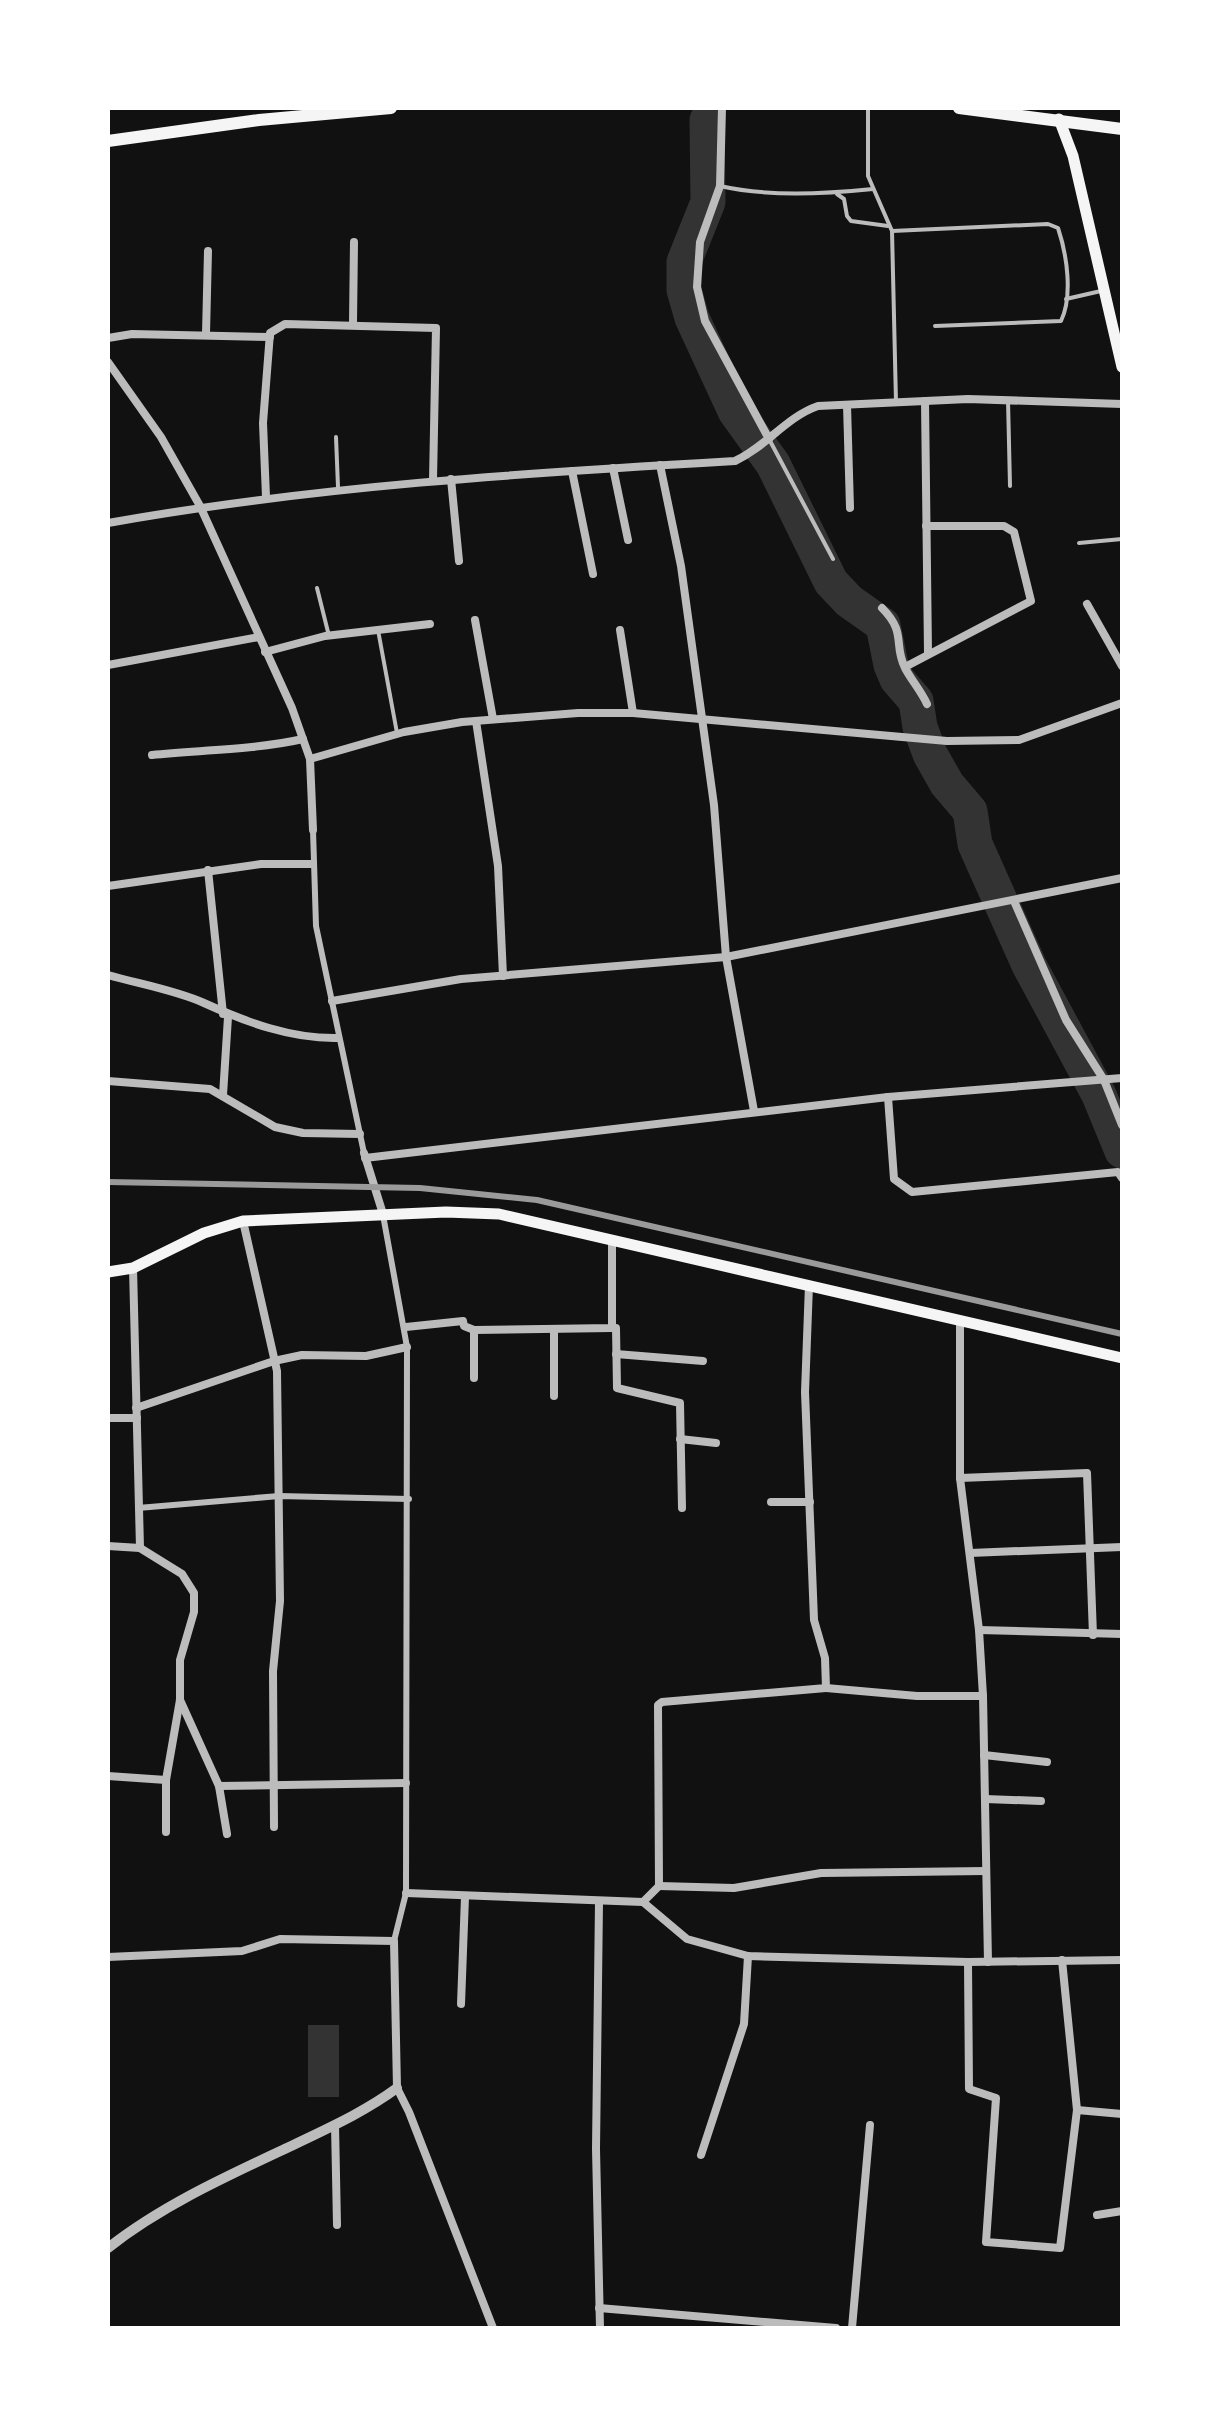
<svg xmlns="http://www.w3.org/2000/svg" width="1230" height="2436" viewBox="0 0 1230 2436" font-family="'Playfair Display',serif">
<rect width="100%" height="100%" fill="#111"/>
<!-- water -->
<rect fill="#333" x="308" y="2025" width="31" height="72"/>
<g fill="none" stroke-linecap="round" stroke-linejoin="round">
<!-- river -->
<path stroke="#333" stroke-width="35" d="M 707,120 L 708,202 L 684,262 L 684,290 L 692,318 L 735,411 L 773,464 L 831,582 L 849,601 L 883,625 L 891,665 L 897,679 L 916,701 L 920,727 L 930,754 L 947,784 L 970,811 L 975,844 L 1029,965 L 1099,1095 L 1122,1151"/>
<!-- service -->
<g stroke="#bcbcbc" stroke-width="4">
<path d="M 868,108 L 868,176 L 892,231 L 896,402"/>
<path d="M 720,186 C 769,197 823,194 873,189"/>
<path d="M 837,194 L 844,199 L 847,216 L 851,221 L 888,226"/>
<path d="M 892,231 L 1048,224 L 1058,228 C 1067,255 1073,296 1061,321 L 935,326"/>
<path d="M 1066,299 L 1101,291"/>
<path d="M 1008,400 L 1010,486"/>
<path d="M 336,437 L 338,487"/>
<path d="M 769,439 L 833,559"/>
<path d="M 1079,543 L 1122,539"/>
<path d="M 317,588 L 329,636"/>
<path d="M 378,630 L 397,733"/>
</g>
<!-- pedestrian -->
<g stroke="#bcbcbc" stroke-width="6">
<path d="M 313,830 L 316,926 L 364,1153"/>
<path d="M 383,1215 L 407,1347 L 406,1893 L 394,1941"/>
<path d="M 138,1508 L 279,1496 L 409,1499"/>
</g>
<!-- minor -->
<g stroke="#bcbcbc" stroke-width="8">
<path d="M 722,108 L 720,186 L 700,242 L 697,287 L 705,321 L 769,439"/>
<path d="M 353,323 L 354,242"/>
<path d="M 206,334 L 208,251"/>
<path d="M 108,338 L 132,334 L 270,337"/>
<path d="M 108,362 L 161,437 L 200,506 L 292,708 L 310,759 L 313,830"/>
<path d="M 925,401 L 928,653"/>
<path d="M 847,405 L 850,508"/>
<path d="M 660,465 L 681,566 L 714,805 L 726,957 L 754,1111"/>
<path d="M 613,468 L 628,540"/>
<path d="M 572,471 L 593,574"/>
<path d="M 451,479 L 459,561"/>
<path d="M 266,497 L 263,423 L 270,333 L 285,324 L 436,328 L 433,480"/>
<path d="M 108,523 C 315,486 525,473 735,461 C 766,447 786,417 818,406 L 968,399 L 1122,404"/>
<path d="M 1087,604 L 1122,666"/>
<path d="M 882,608 C 907,633 893,644 905,668 C 912,681 921,691 927,704"/>
<path d="M 475,620 L 493,719"/>
<path d="M 620,630 L 633,713"/>
<path d="M 265,652 L 325,636 L 430,624"/>
<path d="M 108,665 L 259,637"/>
<path d="M 905,667 L 1031,601 L 1014,532 L 1004,526 L 926,526"/>
<path d="M 476,721 L 498,866 L 503,976"/>
<path d="M 152,755 C 202,750 254,750 303,739"/>
<path d="M 310,759 L 404,732 L 462,722 L 578,713 L 633,713 L 947,741 L 1019,740 L 1122,703"/>
<path d="M 208,870 L 223,1014"/>
<path d="M 108,886 L 261,864 L 313,864"/>
<path d="M 1014,901 L 1066,1020 L 1104,1080 L 1122,1125"/>
<path d="M 108,975 C 139,984 175,990 204,1003 C 246,1022 291,1039 338,1038"/>
<path d="M 332,1001 L 461,979 L 726,957 L 1122,878"/>
<path d="M 108,1081 L 210,1089 L 275,1127 L 303,1133 L 360,1134"/>
<path d="M 223,1095 L 228,1017"/>
<path d="M 888,1097 L 894,1179 L 912,1192 L 1118,1172 L 1122,1178"/>
<path d="M 364,1153 L 383,1214"/>
<path d="M 365,1158 L 888,1097 L 1122,1078"/>
<path d="M 243,1221 L 277,1371 L 280,1601 L 273,1671 L 274,1827"/>
<path d="M 133,1268 L 140,1548"/>
<path d="M 960,1320 L 960,1478 L 979,1630 L 983,1696 L 988,1962"/>
<path d="M 406,1327 L 463,1321 L 464,1326 L 474,1330 L 612,1328 L 612,1240"/>
<path d="M 612,1328 L 616,1328 L 617,1388 L 680,1403 L 682,1508"/>
<path d="M 616,1354 L 703,1361"/>
<path d="M 474,1378 L 474,1330"/>
<path d="M 554,1396 L 554,1329"/>
<path d="M 136,1408 L 274,1361 L 302,1355 L 366,1356 L 407,1347"/>
<path d="M 108,1418 L 137,1418"/>
<path d="M 680,1439 L 716,1443"/>
<path d="M 960,1478 L 1087,1473 L 1093,1635"/>
<path d="M 771,1502 L 810,1502"/>
<path d="M 108,1546 L 140,1548 L 182,1574 L 194,1593 L 194,1612 L 180,1660 L 180,1700 L 166,1780 L 166,1832"/>
<path d="M 970,1553 L 1122,1547"/>
<path d="M 979,1630 L 1122,1634"/>
<path d="M 826,1688 L 917,1696 L 983,1696"/>
<path d="M 180,1700 L 219,1786 L 227,1834"/>
<path d="M 984,1755 L 1047,1762"/>
<path d="M 108,1776 L 166,1780"/>
<path d="M 219,1786 L 406,1783"/>
<path d="M 985,1799 L 1041,1801"/>
<path d="M 659,1886 L 734,1888 L 821,1873 L 986,1871"/>
<path d="M 406,1893 L 643,1902 L 687,1939 L 748,1956 L 968,1962 L 1122,1960"/>
<path d="M 599,1902 L 596,2149 L 600,2328"/>
<path d="M 643,1902 L 659,1886 L 658,1705 L 662,1702 L 826,1688 L 825,1658 L 814,1620 L 805,1392 L 809,1285"/>
<path d="M 108,1957 L 242,1951 L 280,1939 L 394,1941 L 397,2088 L 409,2112 L 493,2328"/>
<path d="M 968,1962 L 969,2089 L 996,2098 L 986,2242 L 1060,2248 L 1077,2110 L 1062,1960"/>
<path d="M 461,2004 L 465,1897"/>
<path d="M 1077,2110 L 1122,2114"/>
<path d="M 335,2125 L 337,2225"/>
<path d="M 701,2155 L 744,2024 L 748,1956"/>
<path d="M 1097,2215 L 1122,2211"/>
<path d="M 599,2308 L 836,2328"/>
<path d="M 852,2328 L 870,2125"/>
</g>
<!-- tertiary -->
<path stroke="#bcbcbc" stroke-width="10" d="M 108,2248 C 161,2206 227,2176 289,2147 C 326,2129 363,2113 397,2088"/>
<!-- secondary -->
<g stroke="#f5f5f5" stroke-width="11">
<path d="M 1059,119 L 1073,156 L 1122,367"/>
<path d="M 108,1272 L 133,1268 L 204,1233 L 243,1221 L 446,1212 L 499,1214 L 1122,1358"/>
</g>
<!-- primary -->
<g stroke="#f5f5f5" stroke-width="12">
<path d="M 959,108 L 1122,129"/>
<path d="M 108,141 L 259,120 L 391,108"/>
</g>
<!-- rail -->
<path stroke="#9a9a9a" stroke-width="6" d="M 108,1182 L 420,1188 L 537,1200 L 1122,1334"/>
</g>
<!-- border -->
<rect width="1230" height="2436" fill="none" stroke="#ffffff" stroke-width="220"/>
</svg>
